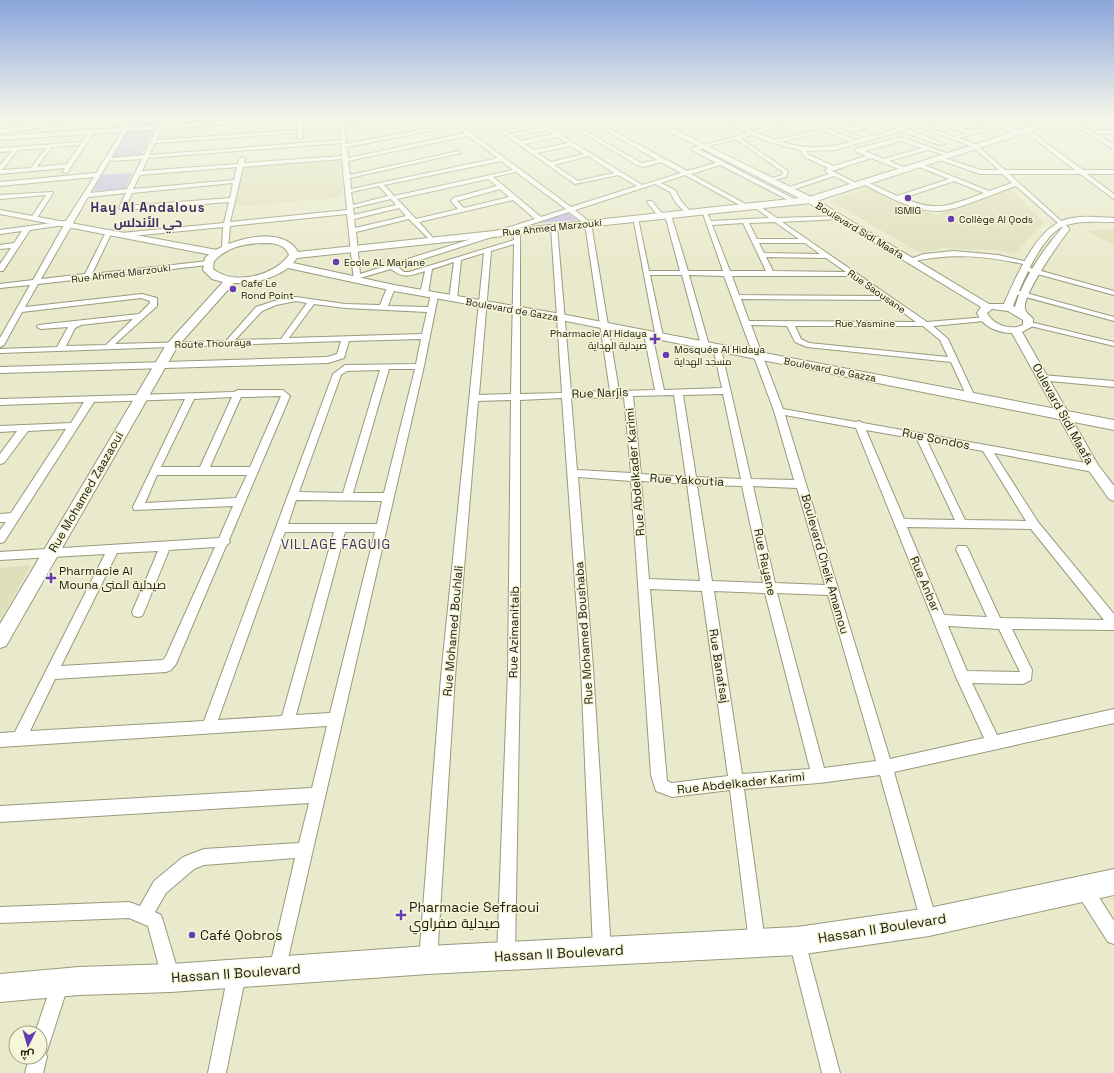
<svg xmlns="http://www.w3.org/2000/svg" width="1114" height="1073" viewBox="0 0 1114 1073" font-family="'Space Grotesk',Cairo,sans-serif">
<rect width="100%" height="100%" fill="#e9eacb"/>
<!-- built -->
<g fill="#dfe0ba">
<path d="M 341,159 L 342,197 L 235,207 L 244,167 Z"/>
<path d="M 869,187 L 935,215 L 975,199 L 1010,188 L 1044,222 L 1015,253 L 997,250 L 944,248 L 921,253 L 830,201 Z"/>
<path d="M 1114,229 L 1114,245 L 1087,231 Z"/>
<path d="M 31,565 L 0,621 L 0,568 Z"/>
</g>
<!-- green -->
<g fill="#c2bae2">
<path d="M 137,117 L 162,117 L 156,126 L 130,126 Z"/>
<path d="M 155,129 L 142,155 L 113,158 L 127,130 Z"/>
<path d="M 132,173 L 125,189 L 93,191 L 98,175 Z"/>
<path d="M 566,212 L 577,220 L 529,224 Z"/>
</g>
<g fill="none" stroke-linecap="round" stroke-linejoin="round">
<!-- minor casing -->
<g stroke="#99997d" stroke-width="2">
<g id="minor">
<path d="M 41,117 L 49,118 L 9,122 L 7,121 Z"/>
<path d="M 109,117 L 124,117 L 0,133 L 0,129 Z"/>
<path d="M 131,117 L 135,117 L 111,158 L 144,155 L 163,117 L 167,117 L 156,140 L 297,130 L 298,117 L 302,117 L 303,138 L 298,139 L 297,133 L 155,143 L 149,155 L 341,140 L 339,117 L 343,117 L 344,123 L 424,117 L 344,126 L 346,144 L 452,124 L 444,117 L 449,117 L 457,123 L 488,117 L 498,117 L 460,125 L 571,207 L 637,186 L 618,175 L 575,184 L 495,128 L 495,126 L 532,117 L 642,185 L 681,173 L 661,162 L 644,167 L 637,165 L 556,117 L 561,117 L 641,163 L 657,160 L 582,117 L 588,117 L 687,171 L 716,163 L 692,150 L 692,148 L 748,133 L 716,117 L 722,117 L 753,131 L 786,122 L 789,120 L 788,117 L 792,117 L 794,120 L 807,121 L 856,140 L 867,137 L 831,124 L 831,122 L 849,117 L 856,117 L 838,123 L 852,128 L 875,121 L 867,117 C 885,117 893,130 912,124 L 895,117 C 903,117 909,122 917,123 C 926,124 937,117 946,117 L 939,120 L 972,131 L 992,125 L 970,117 L 977,117 L 1022,132 L 1019,134 L 997,127 L 959,138 L 977,145 L 1005,170 L 1075,170 L 1024,131 L 1026,128 L 1083,170 L 1114,170 L 1114,174 L 1087,174 L 1114,194 L 1114,199 L 1080,174 L 1009,174 L 1069,228 L 1069,230 L 1067,231 L 1016,186 C 997,192 954,212 936,211 C 909,210 884,194 861,183 L 861,181 L 865,181 L 897,196 L 949,179 L 917,166 L 919,163 L 989,191 L 1012,183 L 1002,174 L 980,174 L 937,159 L 937,157 L 941,157 L 981,170 L 999,170 L 973,147 L 917,126 L 907,129 L 945,144 L 940,145 L 901,131 L 835,150 L 806,151 L 809,155 L 834,166 L 866,156 L 855,151 L 855,149 L 901,137 L 949,154 L 949,156 L 928,150 L 889,161 L 906,168 L 904,171 L 871,158 L 832,171 L 858,184 L 858,186 L 854,186 L 834,176 L 789,191 L 786,189 L 787,188 L 829,174 L 825,170 L 828,168 L 805,157 L 800,150 L 772,143 L 752,135 L 740,138 L 788,171 L 786,177 L 769,181 L 769,179 L 782,175 L 783,172 L 736,139 L 699,149 L 798,201 L 798,203 L 794,203 L 720,165 L 691,174 L 749,206 L 749,208 L 745,208 L 685,175 L 661,183 L 675,190 L 681,201 L 691,212 L 691,214 L 687,214 L 676,203 L 670,192 L 655,184 L 575,210 L 591,223 L 619,391 L 655,390 L 644,334 L 645,332 L 652,334 L 664,390 L 722,388 L 713,347 L 717,345 L 720,345 L 751,479 L 794,480 L 774,411 L 724,276 L 689,275 L 709,345 L 705,347 L 701,345 L 682,275 L 650,275 L 663,336 L 659,338 L 656,338 L 633,217 L 638,218 L 649,271 L 680,271 L 665,215 L 668,213 L 671,215 L 688,271 L 723,271 L 702,211 L 706,211 L 711,221 L 769,218 L 754,207 L 754,205 L 756,204 L 777,218 L 840,216 L 840,218 L 838,219 L 782,222 L 927,322 L 987,317 L 987,321 L 984,321 L 933,326 L 948,339 L 975,397 L 971,400 L 967,397 L 951,362 L 807,347 L 795,342 L 787,326 L 751,325 L 783,409 L 856,422 L 859,421 L 863,423 L 1097,465 L 1098,468 L 1093,472 L 994,453 L 1038,522 L 1114,614 L 1114,630 L 1012,629 L 1032,670 L 1031,680 L 1023,684 L 972,683 L 997,735 L 1114,709 L 1114,723 L 894,772 L 937,922 L 935,928 L 929,930 L 923,928 L 921,922 L 880,775 L 819,783 L 744,789 L 765,942 L 763,948 L 757,950 L 751,948 L 749,942 L 730,790 L 672,797 L 656,791 L 651,775 L 631,481 L 578,477 L 593,668 L 611,950 L 608,956 L 602,959 L 596,956 L 593,950 L 581,668 L 562,398 L 520,400 L 520,671 L 515,955 L 512,961 L 506,964 L 500,961 L 497,955 L 508,671 L 511,400 L 478,401 L 455,677 L 437,960 L 434,966 L 428,969 L 422,966 L 419,960 L 441,677 L 484,253 L 461,260 L 457,299 L 453,301 L 449,299 L 454,262 L 432,269 L 428,294 L 424,296 L 420,294 L 425,271 C 410,276 404,279 391,269 L 360,278 L 360,282 L 354,282 L 347,214 L 230,226 L 228,248 L 225,250 L 222,248 L 223,227 L 121,237 L 118,235 L 121,233 L 224,223 L 229,202 L 122,210 L 119,208 L 126,193 L 88,197 L 41,279 L 85,274 L 106,232 L 109,230 L 112,232 L 92,274 L 208,261 L 212,263 L 208,265 L 38,284 L 25,307 L 142,294 L 157,298 L 157,306 L 115,344 L 226,341 L 256,307 L 274,301 L 296,297 L 345,304 L 380,305 L 387,288 L 391,286 L 395,288 L 388,306 L 428,307 L 431,294 L 438,296 L 424,366 L 284,976 L 278,979 L 272,976 L 269,970 L 295,858 L 204,865 L 194,869 L 166,893 L 155,912 L 161,915 L 163,921 L 180,978 L 177,984 L 171,987 L 165,984 L 162,978 L 148,926 L 129,918 L 0,923 L 0,907 L 129,902 L 140,906 L 154,881 L 183,857 L 204,849 L 299,843 L 309,803 L 0,822 L 0,806 L 312,788 L 327,726 L 0,747 L 0,733 L 15,732 L 105,554 L 0,560 L 0,552 L 219,538 L 233,506 L 134,510 L 133,507 L 185,399 L 94,402 L 4,542 L 0,543 L 0,530 L 6,522 L 0,522 L 0,514 L 11,513 L 66,429 L 28,431 L 4,463 L 0,464 L 0,454 L 17,431 L 0,432 L 0,426 L 71,423 L 84,402 L 0,405 L 0,399 L 234,392 L 238,390 L 283,390 L 290,396 L 229,540 L 230,542 L 226,546 L 176,664 L 171,670 L 166,672 L 55,679 L 30,731 L 204,721 L 333,374 L 345,365 L 416,364 L 421,339 L 349,341 L 344,358 L 328,363 L 0,373 L 0,367 L 327,357 L 337,354 L 341,341 L 0,353 L 0,349 L 57,347 L 68,327 L 41,329 L 37,327 L 38,325 L 139,314 L 150,303 L 150,301 L 141,298 L 22,312 L 4,345 L 0,347 L 0,338 L 30,285 L 0,288 L 0,284 L 33,280 L 64,225 L 30,230 L 3,271 L 0,271 L 0,264 L 11,248 L 0,249 L 0,245 L 14,243 L 22,231 L 0,234 L 0,230 L 66,221 L 94,177 L 0,186 L 0,182 L 96,173 ZM 532,121 L 542,127 L 511,134 L 501,128 ZM 934,122 L 966,133 L 954,137 L 922,125 ZM 792,123 L 804,123 L 819,130 L 775,140 L 757,133 ZM 880,123 L 897,129 L 872,136 L 857,130 ZM 455,126 L 465,133 L 348,158 L 347,147 ZM 546,130 L 553,134 L 521,141 L 514,136 ZM 824,131 L 850,142 C 826,149 805,149 781,142 ZM 468,136 L 498,158 L 351,189 L 350,178 L 461,153 L 458,151 L 350,175 L 348,161 ZM 557,137 L 568,143 L 534,150 L 525,144 ZM 901,141 L 922,148 L 884,159 L 865,151 ZM 341,143 L 342,156 L 244,163 L 245,159 L 242,157 L 239,159 L 238,164 L 142,171 L 148,158 ZM 571,146 L 584,154 L 551,162 L 537,153 ZM 588,156 L 614,173 L 578,181 L 554,165 ZM 142,159 L 127,189 L 90,193 L 109,161 ZM 342,159 L 347,210 L 230,222 L 243,167 ZM 501,161 L 513,170 L 394,196 L 384,185 ZM 237,167 L 234,180 L 133,189 L 140,175 ZM 516,172 L 566,209 L 541,217 L 493,177 ZM 488,179 L 497,186 L 453,198 L 451,201 L 458,209 L 416,219 L 397,199 ZM 954,181 L 984,193 C 951,205 937,213 903,198 ZM 233,183 L 230,198 L 126,206 L 132,193 ZM 379,186 L 388,196 L 353,205 L 351,192 ZM 500,189 L 509,197 L 464,208 L 457,201 ZM 391,199 L 396,205 L 354,215 L 353,208 ZM 513,200 L 535,219 L 360,274 L 356,232 L 409,219 L 431,241 L 434,239 L 419,222 ZM 399,208 L 406,216 L 355,228 L 354,219 ZM 569,212 L 585,224 L 610,391 L 571,392 L 557,227 L 554,225 L 551,227 L 562,393 L 520,394 L 520,231 L 517,229 ZM 775,222 L 799,239 L 757,239 L 749,223 ZM 743,223 L 766,271 L 730,271 L 712,225 ZM 514,230 L 514,240 L 409,272 L 404,272 L 398,267 ZM 759,243 L 805,243 L 820,254 L 764,253 ZM 514,244 L 511,394 L 479,395 L 491,251 ZM 766,257 L 826,258 L 846,272 L 773,271 ZM 732,276 L 852,276 L 880,296 L 739,295 ZM 741,299 L 886,300 L 916,322 L 749,321 ZM 296,301 L 307,303 L 281,339 L 235,340 L 262,311 L 276,305 ZM 314,304 L 345,308 L 427,312 L 422,334 L 289,338 ZM 133,319 L 106,345 L 66,346 L 75,328 L 81,325 ZM 795,326 L 923,326 L 940,340 L 948,357 L 809,343 L 801,339 ZM 389,369 L 415,369 L 384,493 L 353,493 ZM 380,370 L 343,493 L 299,492 L 341,375 L 347,371 ZM 723,394 L 741,479 L 696,477 L 683,395 ZM 674,395 L 686,477 L 641,474 L 633,396 ZM 281,396 L 250,467 L 210,467 L 241,397 ZM 232,397 L 200,467 L 161,467 L 194,399 ZM 624,397 L 631,473 L 577,470 L 571,398 ZM 785,415 L 856,428 L 956,677 L 984,738 L 890,759 ZM 866,430 L 917,439 L 955,520 L 904,519 ZM 927,441 L 983,451 L 1026,521 L 965,520 ZM 157,475 L 247,475 L 236,498 L 145,503 ZM 641,481 L 687,484 L 700,581 L 649,579 ZM 697,485 L 742,486 L 763,583 L 712,581 ZM 753,486 L 797,488 L 825,585 L 775,583 ZM 296,500 L 382,501 L 377,524 L 288,524 ZM 907,527 L 1031,529 L 1104,620 L 1000,618 L 968,549 L 966,546 L 958,546 L 956,549 L 987,617 L 944,615 ZM 285,532 L 334,532 L 282,716 L 218,720 ZM 345,532 L 375,532 L 330,713 L 296,715 ZM 215,547 L 166,656 L 163,660 L 61,666 L 117,553 L 158,551 L 132,612 L 134,616 L 138,617 L 142,616 L 144,612 L 169,550 ZM 650,589 L 702,591 L 728,776 L 672,783 L 667,781 ZM 714,591 L 765,593 L 810,769 L 742,774 ZM 777,593 L 828,595 L 876,761 L 824,768 ZM 948,626 L 999,629 L 1020,672 L 967,671 Z"/>
<path d="M 90,130 L 95,131 L 67,173 L 62,172 L 65,168 L 0,174 L 0,165 L 12,151 L 0,152 L 0,148 L 82,142 ZM 80,145 L 67,164 L 37,167 L 52,147 ZM 46,148 L 31,168 L 2,170 L 18,150 Z"/>
<path d="M 1097,130 L 1114,130 L 1114,134 L 1095,133 Z"/>
<path d="M 52,192 L 53,193 L 37,218 L 34,220 L 31,218 L 46,195 L 0,199 L 0,195 Z"/>
<path d="M 648,201 L 652,201 L 664,216 L 663,217 L 659,217 L 647,202 Z"/>
<path d="M 954,251 L 998,255 L 1032,263 L 1028,265 C 988,256 951,252 910,262 L 907,260 L 924,254 Z"/>
<path d="M 1023,266 L 1114,291 L 1114,295 L 1023,270 Z"/>
<path d="M 1011,289 L 1114,317 L 1114,321 L 1011,293 Z"/>
<path d="M 1026,321 L 1114,342 L 1114,346 L 1026,325 Z"/>
<path d="M 1042,375 L 1114,381 L 1114,387 L 1039,380 L 1038,378 Z"/>
<path d="M 1084,881 L 1090,883 L 1114,921 L 1114,944 L 1108,942 L 1078,895 L 1076,889 L 1078,883 Z"/>
<path d="M 797,933 L 803,935 L 805,941 L 840,1073 L 822,1073 L 789,941 L 791,935 Z"/>
<path d="M 237,965 L 243,968 L 246,974 L 226,1073 L 208,1073 L 228,974 L 231,968 Z"/>
<path d="M 60,974 L 66,977 L 69,983 L 46,1054 L 47,1057 L 43,1073 L 25,1073 L 29,1057 L 40,1057 L 40,1033 L 35,1033 L 54,977 Z"/>
</g>
</g>
<!-- tertiary casing -->
<g stroke="#99997d" stroke-width="2">
<g id="tertiary">
<path d="M 278,117 L 308,117 L 305,119 L 0,140 L 0,136 Z"/>
<path d="M 641,117 L 649,117 L 813,198 L 989,304 L 1004,304 C 1014,281 1033,237 1056,224 C 1071,214 1096,217 1114,218 L 1114,222 C 1098,222 1079,220 1064,226 C 1042,234 1021,285 1013,306 L 1015,307 C 1023,279 1043,250 1062,228 L 1068,228 L 1069,230 C 1059,243 1022,295 1025,309 C 1026,313 1031,316 1033,319 L 1033,326 L 1022,332 L 1098,465 L 1114,486 L 1114,501 L 1109,499 L 1087,468 L 1012,333 C 998,333 983,327 977,313 L 981,307 L 807,202 ZM 992,309 L 1008,311 L 1023,320 L 1023,325 C 1011,331 993,325 987,313 Z"/>
<path d="M 1046,117 C 1071,117 1094,132 1114,145 L 1114,150 L 1084,131 Z"/>
<path d="M 0,210 L 217,250 L 221,253 L 217,256 L 0,214 Z"/>
</g>
</g>
<!-- secondary casing -->
<g stroke="#99997d" stroke-width="2">
<path id="secondary" d="M 1061,117 L 1100,117 L 1096,119 L 1064,121 L 1035,130 L 810,203 L 297,258 L 293,263 L 394,285 L 561,314 L 1114,420 L 1114,430 L 561,320 L 394,291 L 288,268 C 273,279 252,284 234,283 L 177,347 L 6,646 L 0,648 L 0,624 L 166,345 L 223,282 L 212,279 L 203,270 L 205,258 C 223,240 283,223 298,252 L 809,197 ZM 261,243 C 272,243 285,243 289,255 C 274,276 234,286 213,269 L 214,261 C 227,247 244,244 261,243 Z"/>
</g>
<!-- primary casing -->
<g stroke="#99997d" stroke-width="2">
<path id="primary" d="M 1114,869 L 1114,895 L 929,936 L 797,955 L 428,974 L 171,992 L 79,995 L 0,1002 L 0,974 L 79,967 L 171,964 L 428,946 L 797,927 L 929,908 Z"/>
</g>
<!-- minor -->
<use href="#minor" fill="#fff" fill-rule="evenodd"/>
<!-- tertiary -->
<use href="#tertiary" fill="#fff" fill-rule="evenodd"/>
<!-- secondary -->
<use href="#secondary" fill="#fff" fill-rule="evenodd"/>
<!-- primary -->
<use href="#primary" fill="#fff" fill-rule="evenodd"/>
</g>
<!-- sky -->
<linearGradient id="sky" x2="0" y2="1"><stop stop-color="#8aa5db"/><stop offset="0.44" stop-color="#f5f6e8"/><stop offset="1" stop-color="#f5f6e8" stop-opacity="0"/></linearGradient>
<rect width="1114" height="267" fill="url(#sky)"/>
<!-- markers -->
<g fill="#663bb3" stroke="#f6f7d8" stroke-width="1.5">
<circle cx="908" cy="198" r="4"/>
<circle cx="951" cy="219" r="4"/>
<circle cx="336" cy="262" r="4"/>
<circle cx="233" cy="289" r="4"/>
<path d="M653 333h4v4h4v4h-4v4h-4v-4h-4v-4h4z"/>
<circle cx="666" cy="355" r="4"/>
<path d="M49 572h4v4h4v4h-4v4h-4v-4h-4v-4h4z"/>
<path d="M399 909h4v4h4v4h-4v4h-4v-4h-4v-4h4z"/>
<circle cx="192" cy="935" r="4"/>
</g>
<g text-anchor="middle" stroke-width="3" stroke-linejoin="round" paint-order="stroke">
<!-- far-poi labels -->
<g font-size="10" fill="#1b1b11" stroke="#f6f7d8" text-anchor="start">
<text x="908" y="214" text-anchor="middle">ISMIG</text>
<text x="959" y="223">Collège Al Qods</text>
<text x="344" y="266">Ecole AL Marjane</text>
<text x="241" y="287">Cafe Le<tspan x="241" dy="12">Rond Point</tspan></text>
<text x="647" y="337" text-anchor="end">Pharmacie Al Hidaya<tspan x="647" dy="12">صيدلية الهداية</tspan></text>
<text x="674" y="353">Mosquée Al Hidaya<tspan x="674" dy="12">مسجد الهداية</tspan></text>
</g>
<!-- far-street labels -->
<g font-size="10" fill="#1b1b11" stroke="#f6f7d8">
<text transform="translate(552 227) rotate(-6)" y="4">Rue Ahmed Marzouki</text>
<text transform="translate(860 230) rotate(31)" y="4">Boulevard Sidi Maafa</text>
<text transform="translate(121 273) rotate(-7)" y="4">Rue Ahmed Marzouki</text>
<text transform="translate(877 291) rotate(35)" y="4">Rue Saousane</text>
<text transform="translate(512 309) rotate(10)" y="4">Boulevard de Gazza</text>
<text x="865" y="327">Rue Yasmine</text>
<text transform="translate(213 343) rotate(-2)" y="4">Route Thouraya</text>
<text transform="translate(830 369) rotate(11)" y="4">Boulevard de Gazza</text>
</g>
<!-- street labels -->
<g font-size="12" fill="#1b1b11" stroke="#f6f7d8">
<text transform="translate(600 393) rotate(-2)" y="4">Rue Narjis</text>
<text transform="translate(1063 414) rotate(61)" y="4">Oulevard Sidi Maafa</text>
<text transform="translate(936 439) rotate(11)" y="4">Rue Sondos</text>
<text transform="translate(635 472) rotate(-95)" y="4">Rue Abdelkader Karimi</text>
<text transform="translate(687 480) rotate(3)" y="4">Rue Yakoutia</text>
<text transform="translate(86 492) rotate(-60)" y="4">Rue Mohamed Zaazaoui</text>
<text transform="translate(765 562) rotate(78)" y="4">Rue Rayane</text>
<text transform="translate(825 564) rotate(74)" y="4">Boulevard Cheik Amamou</text>
<text transform="translate(925 584) rotate(67)" y="4">Rue Anbar</text>
<text transform="translate(453 631) rotate(-85)" y="4">Rue Mohamed Bouhlali</text>
<text transform="translate(514 632) rotate(-89)" y="4">Rue Azimanitaib</text>
<text transform="translate(584 633) rotate(-94)" y="4">Rue Mohamed Boushaba</text>
<text transform="translate(719 666) rotate(81)" y="4">Rue Banafsaj</text>
<text transform="translate(741 783) rotate(-6)" y="4">Rue Abdelkader Karimi</text>
</g>
<!-- poi labels -->
<g font-size="12" fill="#1b1b11" stroke="#f6f7d8" text-anchor="start">
<text x="59" y="575">Pharmacie Al<tspan x="59" dy="14">Mouna صيدلية المنى</tspan></text>
</g>
<!-- far-district labels -->
<g font-size="13" font-weight="bold" letter-spacing="1" fill="#412f6a" stroke="#f6f7d8">
<text x="148" y="212">Hay Al Andalous<tspan x="148" dy="15">حي الأندلس</tspan></text>
</g>
<!-- neighbourhood labels -->
<g font-size="13" letter-spacing="1" fill="#412f6a" stroke="#f6f7d8">
<text x="336" y="549">VILLAGE FAGUIG</text>
</g>
<!-- near-poi labels -->
<g font-size="14" fill="#1b1b11" stroke="#f6f7d8" text-anchor="start">
<text x="409" y="912">Pharmacie Sefraoui<tspan x="409" dy="16">صيدلية صفراوي</tspan></text>
<text x="200" y="940">Café Qobros</text>
</g>
<!-- near-street labels -->
<g font-size="14" fill="#1b1b11" stroke="#f6f7d8">
<text transform="translate(882 928) rotate(-9)" y="5">Hassan II Boulevard</text>
<text transform="translate(559 953) rotate(-3)" y="5">Hassan II Boulevard</text>
<text transform="translate(236 973) rotate(-4)" y="5">Hassan II Boulevard</text>
</g>
</g>
<!-- north arrow -->
<g transform="translate(28 1045) rotate(185)"><circle r="19" fill="#f6f7d8" stroke="#9e9f88"/>
<path d="M0-3L7 15L0 10L-7 15Z" fill="#663bb3"/>
<text y="-6" font-size="11" font-weight="bold" text-anchor="middle" fill="#1b1b11">ش</text>
</g>
</svg>
